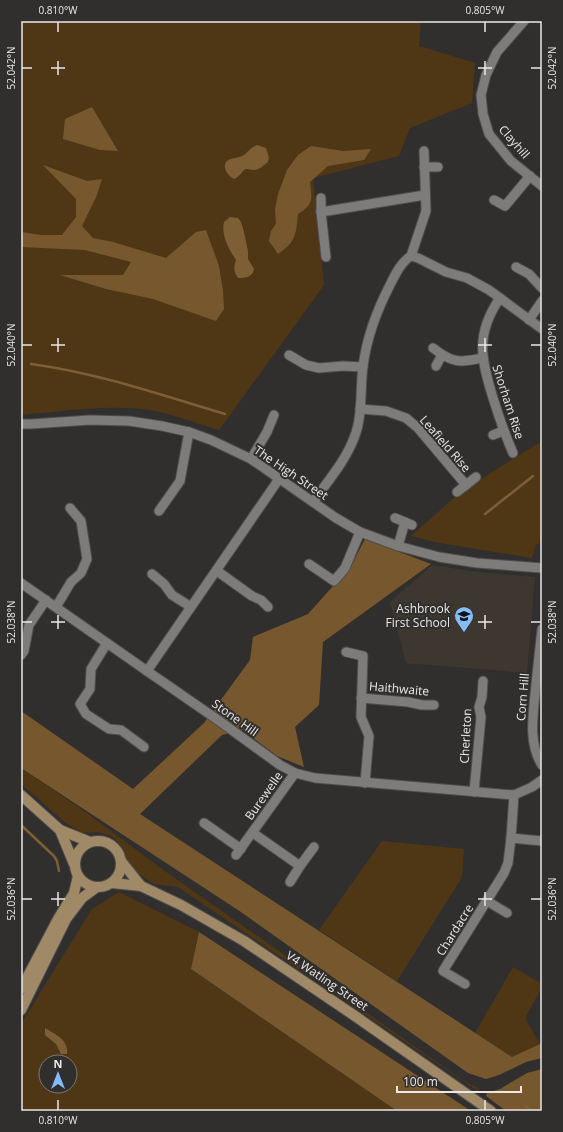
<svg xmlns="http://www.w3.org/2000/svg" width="563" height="1132" viewBox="0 0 563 1132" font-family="'Open Sans',sans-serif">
<rect width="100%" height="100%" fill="#312f2d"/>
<!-- built -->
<path fill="#3d372f" d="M 432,565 L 478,572 L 535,577 L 527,673 L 406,663 L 390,602 Z"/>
<!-- green -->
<g fill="#4f3716" fill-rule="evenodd">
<path d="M 21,21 L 421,21 L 419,46 L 475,63 L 472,103 L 410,128 L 399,156 L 313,178 L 324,285 L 219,430 C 196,423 167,412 143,409 C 102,405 61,411 21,415 Z"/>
<path d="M 542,441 L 542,542 L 536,545 L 532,558 L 434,542 L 411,536 L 462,491 Z"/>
<path d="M 21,768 L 80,808 L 162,869 L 464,1081 L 478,1088 L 479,1092 L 178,887 L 154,884 L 132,870 L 123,850 L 117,841 L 112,836 L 98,832 L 83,833 L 67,824 L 21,784 Z"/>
<path d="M 382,841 L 464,849 L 462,877 L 397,981 L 319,930 Z"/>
<path d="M 119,892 L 199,932 L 191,969 L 397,1111 L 21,1111 L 21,1024 L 92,909 ZM 46,1062 L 70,1062 L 70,1086 L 46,1086 Z"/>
<path d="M 513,967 L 542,984 L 542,987 L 525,1018 L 540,1044 L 513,1058 L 475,1033 Z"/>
</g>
<!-- forest -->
<g fill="#77582e">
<path d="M 92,107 L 118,151 L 100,150 L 63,139 L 65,119 Z"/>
<path d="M 311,146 L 343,151 L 371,149 L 364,160 L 328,166 L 310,182 C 312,200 314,204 298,214 C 296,234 296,242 278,254 L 269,241 L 271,231 L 276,224 L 275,210 L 278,194 L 287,170 L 298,155 Z"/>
<path d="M 43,165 L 87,181 L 102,179 L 97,195 L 82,226 L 93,238 L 113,242 L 166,258 L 196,232 L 206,230 L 219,266 L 223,291 L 224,309 L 216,321 L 153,299 L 106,289 L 60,275 L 123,275 L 131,262 L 85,250 L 21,247 L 21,232 L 41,235 L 62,235 L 76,217 L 76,199 Z"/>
<path d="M 365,539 L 431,564 L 323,642 L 319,705 L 295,727 L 304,767 L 277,756 L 243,730 L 222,735 L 140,814 L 512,1057 L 540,1044 L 542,1044 L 542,1058 L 526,1062 L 499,1075 L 486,1079 L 468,1073 L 241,912 L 21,768 L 21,711 L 133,789 L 204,723 L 250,660 L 253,637 L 308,614 L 351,566 Z"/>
<path d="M 199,932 L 471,1111 L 397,1111 L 191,969 Z"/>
<path d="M 542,1069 L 542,1111 L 506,1111 L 486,1096 L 487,1093 L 500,1089 L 527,1073 Z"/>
</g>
<!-- water -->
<g fill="#7e5f35">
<path d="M 257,145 L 266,148 L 269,158 L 268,162 C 264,165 259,170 254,170 C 250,170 247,168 244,170 C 241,173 239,177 234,179 C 229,176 221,168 227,161 C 230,158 238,158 242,156 C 248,153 249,148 257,145 Z"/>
<path d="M 230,217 L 238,218 L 241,222 L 244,232 L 248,251 L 248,259 L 254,269 C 253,277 246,278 238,278 C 233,271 234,268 236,260 C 229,249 221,236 224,222 Z"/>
<path d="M 45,1028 C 55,1034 69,1040 67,1054 L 61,1054 L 56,1044 L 45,1035 Z"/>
</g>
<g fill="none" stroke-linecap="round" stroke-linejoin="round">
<!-- stream -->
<g stroke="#7e5f35" stroke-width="2.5">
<path d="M 31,364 C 98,373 161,395 225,414"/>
<path d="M 485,514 L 533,476"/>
<path d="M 21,825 L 54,856 L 57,861 L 59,871"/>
<path d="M 525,1106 L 532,1111"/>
</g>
<!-- street casing -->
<g stroke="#4f4d4c" stroke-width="11">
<g id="street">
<path d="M 524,21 L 497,52 L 486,75 L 481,95 L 483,114 L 489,134 L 511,161 L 542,186"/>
<path d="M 424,167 L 438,167"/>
<path d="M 321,198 L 321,212 L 425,195"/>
<path d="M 494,200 L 505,206 L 530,176"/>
<path d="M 321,212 L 326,257"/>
<path d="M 411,256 L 418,258 L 446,272 L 467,278 L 489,290 L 542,329"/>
<path d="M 516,267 L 529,274 L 542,288"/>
<path d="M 500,298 C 475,334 481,359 493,398 C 499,417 505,435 513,453"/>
<path d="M 529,320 L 542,301"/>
<path d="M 433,348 C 452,363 460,363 482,358"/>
<path d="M 289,355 L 306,365 L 319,368 L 343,366 L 363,367"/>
<path d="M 436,366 L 442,355"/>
<path d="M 360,409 L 386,411 L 406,418 L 418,428 L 466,485"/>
<path d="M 21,424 L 31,424 L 90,420 L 129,421 L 162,426 L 189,432 L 211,440 L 251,459 L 336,518 L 360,532 L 398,546 L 439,557 L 477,563 L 542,568"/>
<path d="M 493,435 L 503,431"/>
<path d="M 251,459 L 267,432 L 274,415"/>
<path d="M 279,479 L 147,671 L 218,720 L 280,765 L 295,773 L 315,778 L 514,795 L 532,787 L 542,780"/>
<path d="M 457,492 L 476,477"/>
<path d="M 313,502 C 327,482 345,462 354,438 C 363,417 360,388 363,366 C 367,336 376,312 390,285 C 395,275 401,262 411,256 L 426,211 L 424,151"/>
<path d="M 159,511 L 180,481 L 189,432"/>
<path d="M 395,518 L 412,525"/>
<path d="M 398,546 L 405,522"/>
<path d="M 309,564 L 334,581 L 345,568 L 360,532"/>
<path d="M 217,571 L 252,596 L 261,600 L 268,607"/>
<path d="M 152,574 L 164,584 L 172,595 L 191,607"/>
<path d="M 21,583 L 147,671"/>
<path d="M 56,607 L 71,582 L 81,573 L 87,559 L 81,521 L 70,508"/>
<path d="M 542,629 C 540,647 538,666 536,684 C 534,710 527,742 542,765"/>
<path d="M 107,643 L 91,669 L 90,689 L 80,704 L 86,714 L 109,729 L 121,730 L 144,747"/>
<path d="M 346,652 L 363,656 L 361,717 L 369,736 L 365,783"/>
<path d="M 21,655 L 24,651 L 29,625 L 46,600"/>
<path d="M 361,698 L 408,702 L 422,705 L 434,705"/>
<path d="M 474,792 L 481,717 L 479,707 L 482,697 L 483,681"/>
<path d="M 514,795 L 511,838 L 542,841"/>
<path d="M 204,823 L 241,849"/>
<path d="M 253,833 L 300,866 L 290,882"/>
<path d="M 236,855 L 295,773"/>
<path d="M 300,866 L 314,847"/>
<path d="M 487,901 L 507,913"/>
<path d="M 465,984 L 443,971 L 504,873 L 508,863 L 511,838"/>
</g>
</g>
<!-- secondary casing -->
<g stroke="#4f4d4c" stroke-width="12">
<g id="secondary">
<path d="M 21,795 L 60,830 L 90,842"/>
<path d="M 60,830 L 74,864"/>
<circle cx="98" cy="864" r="23"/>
<path d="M 121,861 L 141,886"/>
<path d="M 112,883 L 141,886 L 181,905 L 244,941 L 355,1016 L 491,1111"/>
<path d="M 21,989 L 58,919 L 74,893 L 78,876"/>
<path d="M 21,1010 L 66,919 L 82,898 L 97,887"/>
</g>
</g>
<!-- street -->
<use href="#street" stroke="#7e7c7a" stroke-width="9"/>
<!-- secondary -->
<use href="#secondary" stroke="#a08967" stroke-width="10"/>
</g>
<!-- ticks -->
<path fill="none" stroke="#eae8e7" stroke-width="1.5" d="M 58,22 L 58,32M 485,22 L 485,32M 58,61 L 58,75M 485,61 L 485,75M 22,68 L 32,68M 51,68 L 65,68M 478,68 L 492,68M 531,68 L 541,68M 58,338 L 58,352M 485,338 L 485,352M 22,345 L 32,345M 51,345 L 65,345M 478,345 L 492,345M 531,345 L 541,345M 58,615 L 58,629M 485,615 L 485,629M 22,622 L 32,622M 51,622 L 65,622M 478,622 L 492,622M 531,622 L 541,622M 58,892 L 58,906M 485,892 L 485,906M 22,899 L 32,899M 51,899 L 65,899M 478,899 L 492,899M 531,899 L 541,899M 58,1100 L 58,1110M 485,1100 L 485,1110"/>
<!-- icons -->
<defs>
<g id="school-pin" transform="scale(1)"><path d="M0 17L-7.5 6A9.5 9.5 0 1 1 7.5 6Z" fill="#84bcfb" stroke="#312f2d"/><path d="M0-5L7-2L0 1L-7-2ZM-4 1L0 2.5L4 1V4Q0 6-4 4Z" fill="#111"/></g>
</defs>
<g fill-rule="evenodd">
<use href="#school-pin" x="464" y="616"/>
</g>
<g text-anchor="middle" stroke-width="4" stroke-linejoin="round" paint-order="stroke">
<!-- street labels -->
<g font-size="12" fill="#eae8e7" stroke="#312f2d">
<text transform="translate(514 142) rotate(49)" y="4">Clayhill</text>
<text transform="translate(508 402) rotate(72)" y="4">Shorham Rise</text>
<text transform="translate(445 444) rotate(49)" y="4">Leafield Rise</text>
<text transform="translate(291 473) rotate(34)" y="4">The High Street</text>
<text transform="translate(399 689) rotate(5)" y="4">Haithwaite</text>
<text transform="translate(523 697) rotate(-85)" y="4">Corn Hill</text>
<text transform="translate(235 718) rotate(36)" y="4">Stone Hill</text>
<text transform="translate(466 736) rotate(-87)" y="4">Cherleton</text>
<text transform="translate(264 796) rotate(-55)" y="4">Burewelle</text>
<text transform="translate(455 930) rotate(-58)" y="4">Chardacre</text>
<text transform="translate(327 981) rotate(34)" y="4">V4 Watling Street</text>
</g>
<!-- poi labels -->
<g font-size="12" fill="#eae8e7" stroke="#312f2d" text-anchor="end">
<text x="450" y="613">Ashbrook<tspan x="450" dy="14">First School</tspan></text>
</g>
</g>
<!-- border -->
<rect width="563" height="1132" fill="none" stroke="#312f2d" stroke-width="44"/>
<!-- north arrow -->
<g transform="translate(58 1074)"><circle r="19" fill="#312f2d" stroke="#7b7977"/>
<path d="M0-3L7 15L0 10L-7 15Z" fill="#84bcfb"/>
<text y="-6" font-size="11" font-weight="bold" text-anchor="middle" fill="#eae8e7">N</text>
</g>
<!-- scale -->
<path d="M397 1086v6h124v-6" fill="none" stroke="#eae8e7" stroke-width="2"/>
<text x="403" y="1086" font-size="12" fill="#eae8e7" stroke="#312f2d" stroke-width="3" paint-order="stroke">100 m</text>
<rect x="22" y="22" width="519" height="1088" fill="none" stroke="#eae8e7" stroke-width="1.5"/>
<g font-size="10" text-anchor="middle" fill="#eae8e7">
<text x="58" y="14">0.810°W</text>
<text x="485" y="14">0.805°W</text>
<text transform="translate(11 68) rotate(-90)" y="4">52.042°N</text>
<text transform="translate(552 68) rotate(-90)" y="4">52.042°N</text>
<text transform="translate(11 345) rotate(-90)" y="4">52.040°N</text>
<text transform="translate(552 345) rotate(-90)" y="4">52.040°N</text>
<text transform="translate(11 622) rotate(-90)" y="4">52.038°N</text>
<text transform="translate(552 622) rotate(-90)" y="4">52.038°N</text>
<text transform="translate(11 899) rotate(-90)" y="4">52.036°N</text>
<text transform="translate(552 899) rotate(-90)" y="4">52.036°N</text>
<text x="58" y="1124">0.810°W</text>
<text x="485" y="1124">0.805°W</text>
</g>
</svg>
